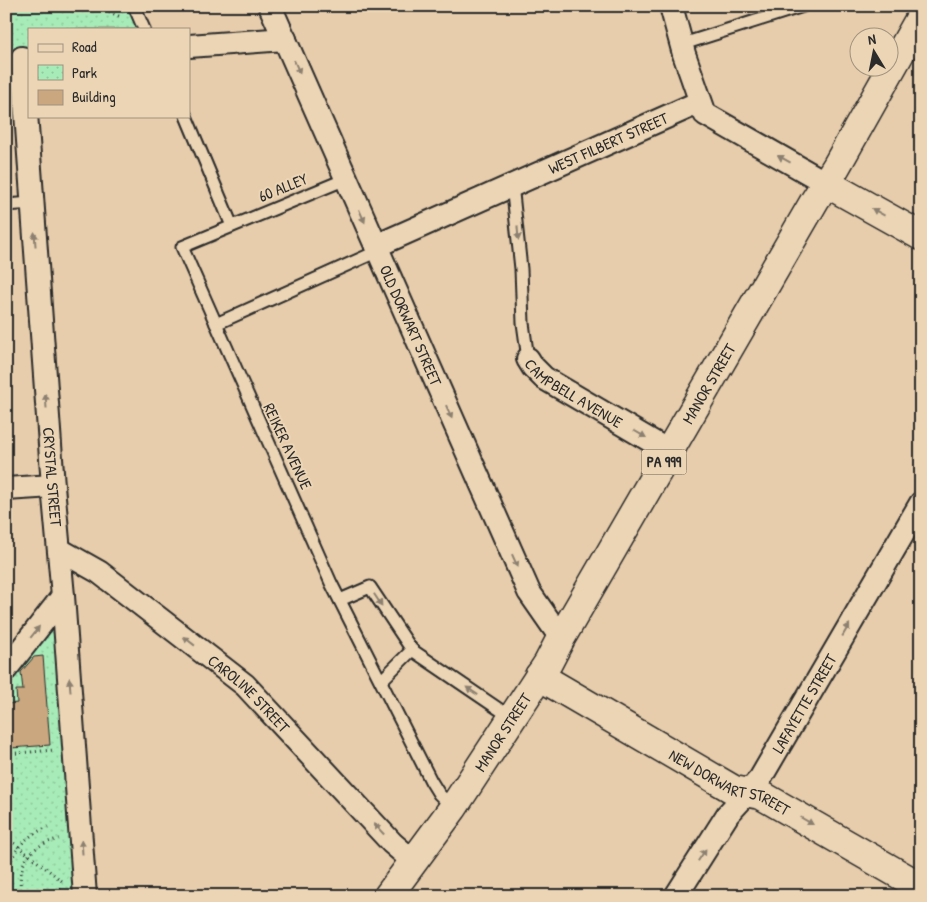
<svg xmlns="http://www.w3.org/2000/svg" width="927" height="902" viewBox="0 0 927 902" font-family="'Patrick Hand',sans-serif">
<defs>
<pattern id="park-dots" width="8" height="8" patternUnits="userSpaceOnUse" patternTransform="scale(1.25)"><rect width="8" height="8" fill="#a7ecb8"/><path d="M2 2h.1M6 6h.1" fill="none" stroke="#90cb9e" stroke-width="1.8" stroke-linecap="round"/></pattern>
</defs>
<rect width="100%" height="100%" fill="#e7cdab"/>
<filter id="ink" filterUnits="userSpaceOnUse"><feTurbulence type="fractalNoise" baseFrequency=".02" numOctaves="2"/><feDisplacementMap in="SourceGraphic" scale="10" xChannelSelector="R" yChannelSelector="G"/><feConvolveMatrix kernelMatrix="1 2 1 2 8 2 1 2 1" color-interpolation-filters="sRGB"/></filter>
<g filter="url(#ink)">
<!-- park -->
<g fill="url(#park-dots)" stroke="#698c72">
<path d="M 6,6 L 134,6 L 144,29 L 29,29 L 29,57 L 6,59 Z"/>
<path d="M 51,627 L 57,628 L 79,894 L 64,896 L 6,896 L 6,679 Z"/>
</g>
<!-- building -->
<path fill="#caa77f" stroke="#2b2b2b" d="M 43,656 L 50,745 L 11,748 L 8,704 L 17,703 L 16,690 L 23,690 L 21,672 L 34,657 Z"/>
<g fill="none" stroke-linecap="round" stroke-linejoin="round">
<!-- lane casing -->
<g stroke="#2b2b2b" stroke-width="15">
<g id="lane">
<path d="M 134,6 L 144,29"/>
<path d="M 683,44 L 803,6"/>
<path d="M 186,116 L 232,226"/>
<path d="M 346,179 L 182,247 L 331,583 L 431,781 L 439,794 L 453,808"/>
<path d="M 512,184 L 521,269 L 523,323 L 528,359"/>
<path d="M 6,205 L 32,203"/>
<path d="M 216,324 L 378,251"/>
<path d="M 340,600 L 370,587 L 412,650"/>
<path d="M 381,681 L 412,650 L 512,718"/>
</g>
</g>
<!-- street casing -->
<g stroke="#2b2b2b" stroke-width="26">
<g id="street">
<path id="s1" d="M 270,6 L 529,592 L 561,638"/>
<path d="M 671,6 L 684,54 L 705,114 L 826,183"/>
<path d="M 189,46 L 285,39"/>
<path id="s2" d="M 22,58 L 53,486 L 63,596 L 85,896"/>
<path id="s3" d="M 376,246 L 700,102"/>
<path id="s4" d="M 528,359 L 533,367 L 544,378 L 670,452"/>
<path d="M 6,489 L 53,486"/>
<path id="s5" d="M 60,550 L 99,572 L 245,685 L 392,843 L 414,862"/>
<path d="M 6,669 L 63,596"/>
<path id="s6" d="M 676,896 L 728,814 L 760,779 L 921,503"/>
</g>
</g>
<!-- secondary casing -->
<g stroke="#2b2b2b" stroke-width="31">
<g id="secondary">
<path d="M 826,183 L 921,236"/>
<path id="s7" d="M 539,676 L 734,790 L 761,795 L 916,884 L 921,884"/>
</g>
</g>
<!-- primary casing -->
<g stroke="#2b2b2b" stroke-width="31">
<g id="primary">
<path id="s8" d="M 388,896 L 453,808 L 548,663 L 561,638 L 815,200 L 836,167 L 921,16"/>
</g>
</g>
<!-- path -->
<g stroke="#2b2b2b" stroke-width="3" stroke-dasharray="1 4" stroke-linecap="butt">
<path d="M 95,6 L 121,17"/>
<path d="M 113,6 L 118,12"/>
<path d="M 6,754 L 54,750"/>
<path d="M 6,837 L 62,881"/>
<path d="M 6,879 C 9,873 10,866 12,859 C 18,843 33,833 48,827"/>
<path d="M 21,894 C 17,864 29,845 59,839"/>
<path d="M 6,895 L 58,891 L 62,888"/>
</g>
<!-- lane -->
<use href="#lane" stroke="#ecd5b5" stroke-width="11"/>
<!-- street -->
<use href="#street" stroke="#ecd5b5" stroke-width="22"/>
<!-- secondary -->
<use href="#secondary" stroke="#ecd5b5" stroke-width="28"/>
<!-- primary -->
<use href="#primary" stroke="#ecd5b5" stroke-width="28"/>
</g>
<!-- one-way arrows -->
<defs><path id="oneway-solid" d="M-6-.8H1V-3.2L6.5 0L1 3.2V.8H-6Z" transform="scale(1.25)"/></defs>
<g fill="#8c8070">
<use href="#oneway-solid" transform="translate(297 67) rotate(66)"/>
<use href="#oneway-solid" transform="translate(784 159) rotate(-151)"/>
<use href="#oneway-solid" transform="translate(878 212) rotate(-151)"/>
<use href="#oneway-solid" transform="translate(362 216) rotate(66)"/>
<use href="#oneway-solid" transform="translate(518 233) rotate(85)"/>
<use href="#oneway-solid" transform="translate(35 239) rotate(-94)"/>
<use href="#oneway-solid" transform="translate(46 401) rotate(-94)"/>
<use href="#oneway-solid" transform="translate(449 412) rotate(66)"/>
<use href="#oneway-solid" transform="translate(640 434) rotate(30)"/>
<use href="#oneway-solid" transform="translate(515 561) rotate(66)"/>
<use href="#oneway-solid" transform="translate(378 600) rotate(57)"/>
<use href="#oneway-solid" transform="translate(846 630) rotate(-60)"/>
<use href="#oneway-solid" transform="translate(35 632) rotate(-52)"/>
<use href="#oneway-solid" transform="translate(189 641) rotate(-142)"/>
<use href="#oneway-solid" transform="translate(70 685) rotate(-94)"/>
<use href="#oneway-solid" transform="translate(472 691) rotate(-146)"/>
<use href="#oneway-solid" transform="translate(807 821) rotate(30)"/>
<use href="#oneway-solid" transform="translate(379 829) rotate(-133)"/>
<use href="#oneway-solid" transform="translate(82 847) rotate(-94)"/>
<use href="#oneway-solid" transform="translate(702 855) rotate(-57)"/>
</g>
</g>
<g text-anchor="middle" stroke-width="4" stroke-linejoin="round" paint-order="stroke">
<!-- shield labels -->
<rect fill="#ecd5b5" stroke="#655e54" stroke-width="1" x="641.5" y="449.5" width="45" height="25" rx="4"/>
<g font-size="15" font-weight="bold" fill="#2b2b2b">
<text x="664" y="467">PA 999</text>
</g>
<!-- street labels -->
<g font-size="16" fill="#2b2b2b" stroke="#ecd5b5">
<text dy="6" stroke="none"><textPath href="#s3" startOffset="254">WEST FILBERT STREET</textPath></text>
<text transform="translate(283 187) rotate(-22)" y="6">60 ALLEY</text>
<text dy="6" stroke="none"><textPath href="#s1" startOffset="349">OLD DORWART STREET</textPath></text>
<text dy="6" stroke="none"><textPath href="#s8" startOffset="605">MANOR STREET</textPath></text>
<text dy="6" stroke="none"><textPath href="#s4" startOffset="58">CAMPBELL AVENUE</textPath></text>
<text transform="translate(288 446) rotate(65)" y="6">REIKER AVENUE</text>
<text dy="6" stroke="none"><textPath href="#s2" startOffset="420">CRYSTAL STREET</textPath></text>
<text dy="6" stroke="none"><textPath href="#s5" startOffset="238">CAROLINE STREET</textPath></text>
<text dy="6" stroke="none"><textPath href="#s6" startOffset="232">LAFAYETTE STREET</textPath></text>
<text dy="6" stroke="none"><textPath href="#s8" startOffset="200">MANOR STREET</textPath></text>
<text dy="6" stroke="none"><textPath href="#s7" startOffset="219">NEW DORWART STREET</textPath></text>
</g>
</g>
<!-- margin -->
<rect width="927" height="902" fill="none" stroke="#ecd5b5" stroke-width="25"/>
<rect x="12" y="12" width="902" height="877" fill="none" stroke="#2b2b2b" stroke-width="2" filter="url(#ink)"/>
<!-- legend -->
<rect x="28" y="28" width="162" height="90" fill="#ecd5b5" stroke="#9f917e"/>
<rect x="38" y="44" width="25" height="8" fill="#ecd5b5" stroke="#9f917e"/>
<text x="72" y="52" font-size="15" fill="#2b2b2b">Road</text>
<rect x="38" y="65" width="25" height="15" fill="url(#park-dots)" stroke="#9f917e"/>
<text x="72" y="78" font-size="15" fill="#2b2b2b">Park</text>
<rect x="38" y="90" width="25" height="15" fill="#caa77f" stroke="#9f917e"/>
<text x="72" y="102" font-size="15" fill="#2b2b2b">Building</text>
<!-- north arrow -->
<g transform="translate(874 52) rotate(350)"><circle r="24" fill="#ecd5b5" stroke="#9f917e"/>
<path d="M0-4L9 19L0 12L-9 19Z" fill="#2b2b2b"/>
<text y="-8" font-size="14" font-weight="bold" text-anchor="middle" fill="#2b2b2b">N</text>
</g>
</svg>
